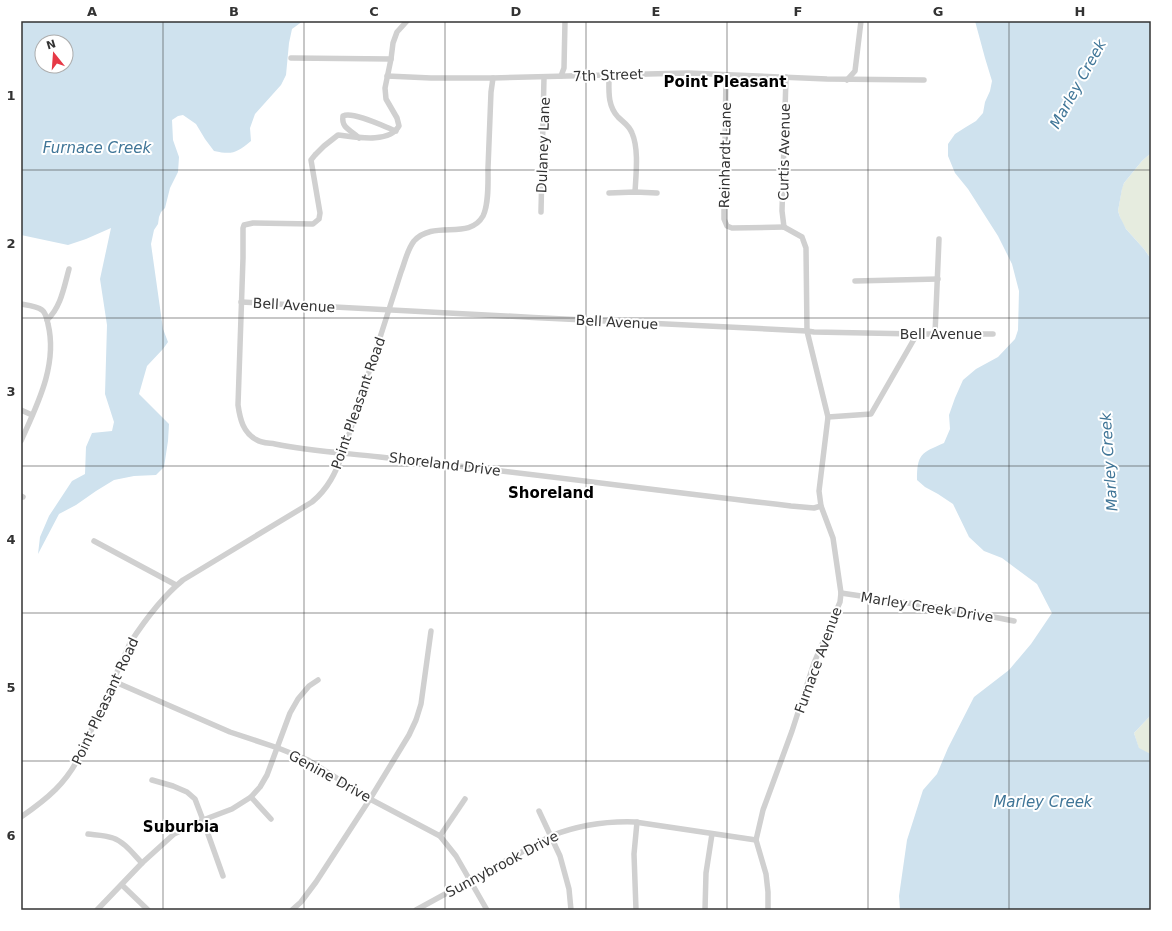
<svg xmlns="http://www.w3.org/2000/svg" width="1172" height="931" viewBox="0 0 1172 931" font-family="'DejaVu Sans',sans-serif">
<rect width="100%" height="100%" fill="#fff"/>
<!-- green -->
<g fill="#e6ecdf">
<path d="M 1151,153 L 1151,259 L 1144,249 L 1126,229 L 1122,223 L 1118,211 L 1122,188 L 1124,183 L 1142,161 Z"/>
<path d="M 1151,715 L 1151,754 L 1139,749 L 1134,733 Z"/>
</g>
<!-- water -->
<g fill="#cfe2ee" fill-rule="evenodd">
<path d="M 21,21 L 303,21 L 292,29 L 289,43 L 286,75 L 281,85 L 255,114 L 250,128 L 251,141 C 236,153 233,155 214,151 L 205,139 L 196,124 L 183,115 L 178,116 L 172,120 L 173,140 L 179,157 L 178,172 L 170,188 L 165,208 L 161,212 L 159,217 L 158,224 L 154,230 L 151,244 L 163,329 L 168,342 L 163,349 L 147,366 L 139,394 L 169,424 L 168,441 L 164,467 L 156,475 L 134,476 L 114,480 L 96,491 L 76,505 L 59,514 L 38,554 L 40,537 L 49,516 L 72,481 L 85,474 L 86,447 L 92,433 L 112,431 L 114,422 L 105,394 L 107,325 L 100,279 L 111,228 L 86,239 L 68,245 L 21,235 ZM 42,42 L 66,42 L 66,66 L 42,66 Z"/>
<path d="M 975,21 L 1151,21 L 1151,153 L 1142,161 L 1124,183 L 1122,189 L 1118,211 L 1120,217 L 1126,229 L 1144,249 L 1151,259 L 1151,715 L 1134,733 L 1139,748 L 1151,754 L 1151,910 L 900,910 L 899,896 L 907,840 L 923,790 L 937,774 L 948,748 L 974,697 L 1009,670 L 1031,644 L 1052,613 L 1037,584 L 1002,558 L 984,551 L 969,537 L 953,504 L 938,494 L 925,487 L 917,480 C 917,454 921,453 944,443 L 950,429 L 949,415 L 955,398 L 963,380 L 976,369 L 998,357 L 1015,339 L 1018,330 L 1019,291 L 1012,264 L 998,236 L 968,189 L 955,173 L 948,156 L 948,144 L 955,134 L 966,127 L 976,121 L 983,113 L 985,102 L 990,91 L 992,81 L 985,58 Z"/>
</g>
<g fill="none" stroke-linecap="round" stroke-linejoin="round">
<!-- street -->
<g stroke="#d0d0d0" stroke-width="5.5">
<path d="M 291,58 L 391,59"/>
<path d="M 609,75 C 609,90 607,105 618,117 C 623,122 629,125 632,133 C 639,149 636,174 635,192"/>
<path d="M 726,75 L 724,207 L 724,219 L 727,226 L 732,228 L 784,227"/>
<path d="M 387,76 L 431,78 L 493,78 L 688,73 L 827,79 L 924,80"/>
<path d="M 561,76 L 564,68 L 565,21"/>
<path d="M 847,80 L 855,71 L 861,21"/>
<path d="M 359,138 C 352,130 341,129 343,116 C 353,111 385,127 396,131"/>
<path d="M 316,154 L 324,146 L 338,135 C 355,137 389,144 399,126 L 397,118 L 386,99 L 385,88 L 391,59 L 393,43 L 397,32 L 407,21"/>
<path d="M 315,155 L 311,160 L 320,213 L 319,219 L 313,224 L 253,223 L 244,225 L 243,228 L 243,258 L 238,405 C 240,419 243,433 257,440 C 261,443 269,443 275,444 C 309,451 345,453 380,457 C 517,472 653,490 791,506 L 814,508 L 821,506"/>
<path d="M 609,193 L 635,192 L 657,193"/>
<path d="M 541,212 L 544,77"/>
<path d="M 784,227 L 782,211 L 786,77"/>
<path d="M 855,281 L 938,279"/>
<path d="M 241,302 C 430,311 618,323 807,331 L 814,332 L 917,334 L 993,334"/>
<path d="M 21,304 C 27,305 37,306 42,310 C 46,313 47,319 48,324 C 58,365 37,405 21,441"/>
<path d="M 47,320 C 61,307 64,287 69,269"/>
<path d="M 935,334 L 939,239"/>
<path d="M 21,410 L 32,415"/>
<path d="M 828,417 L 871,414 L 917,334"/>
<path d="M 21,496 L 23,497"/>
<path d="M 94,541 L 176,585"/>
<path d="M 841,593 L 968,612 L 1014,621"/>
<path d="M 113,681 L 230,732 L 278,748 L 308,760 L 370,799 L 440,836 L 456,856 L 487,910"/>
<path d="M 152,780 L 173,786 L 187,792 L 195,799 L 203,820 L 223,876"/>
<path d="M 251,797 L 271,819"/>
<path d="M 539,811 L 560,856 L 569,889 L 571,910"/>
<path d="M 21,817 C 47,799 67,783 81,753 L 130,643 C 145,620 162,597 183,580 L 312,502 C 328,489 336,472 343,453 L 401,272 C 405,262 407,250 414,241 C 434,219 469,241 483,216 C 489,204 488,182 488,168 C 489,142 490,117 491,92 L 493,78"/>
<path d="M 88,834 C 96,835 105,835 113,838 C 125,842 134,855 142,863"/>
<path d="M 440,836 L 465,799"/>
<path d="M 122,885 L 148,910"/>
<path d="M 97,910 L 142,863 L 174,834 L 203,820 L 232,809 L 251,797 L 260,787 L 267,775 L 290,713 L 298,699 L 309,686 L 318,680"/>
<path d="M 292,910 L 301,902 L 316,882 L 370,799 L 409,735 L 416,720 L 421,704 L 431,631"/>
<path d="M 416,910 L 551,836 C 579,825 605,821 635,822 L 756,840"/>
<path d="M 636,910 L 634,854 L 637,822"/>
<path d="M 705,910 L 706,873 L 712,834"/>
<path d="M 768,910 L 768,892 L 766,874 L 756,840 L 763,810 L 792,731 L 814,663 L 840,602 L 841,593 L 833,538 L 821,506 L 819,491 L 828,417 L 807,331 L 806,248 L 802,237 L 784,227"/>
</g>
</g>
<!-- grid -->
<path fill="none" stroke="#333" stroke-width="1" stroke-opacity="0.55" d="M 163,21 L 163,910M 304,21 L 304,910M 445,21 L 445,910M 586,21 L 586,910M 727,21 L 727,910M 868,21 L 868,910M 1009,21 L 1009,910M 21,170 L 1151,170M 21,318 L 1151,318M 21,466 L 1151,466M 21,613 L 1151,613M 21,761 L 1151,761"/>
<g text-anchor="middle" stroke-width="4" stroke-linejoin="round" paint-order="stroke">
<!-- street labels -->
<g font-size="14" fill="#333" stroke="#fff">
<text transform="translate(608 75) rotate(-2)" y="5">7th Street</text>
<text transform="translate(543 145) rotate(-88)" y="5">Dulaney Lane</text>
<text transform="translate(784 152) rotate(-89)" y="5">Curtis Avenue</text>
<text transform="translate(725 155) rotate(-89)" y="5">Reinhardt Lane</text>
<text transform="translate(294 305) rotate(3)" y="5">Bell Avenue</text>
<text transform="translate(617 322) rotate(3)" y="5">Bell Avenue</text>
<text x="941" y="339">Bell Avenue</text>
<text transform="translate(358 403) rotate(-71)" y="5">Point Pleasant Road</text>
<text transform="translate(445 464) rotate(7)" y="5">Shoreland Drive</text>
<text transform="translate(927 607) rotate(9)" y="5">Marley Creek Drive</text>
<text transform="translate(818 660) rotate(-70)" y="5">Furnace Avenue</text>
<text transform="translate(105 701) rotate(-65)" y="5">Point Pleasant Road</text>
<text transform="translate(330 776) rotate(29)" y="5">Genine Drive</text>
<text transform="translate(502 864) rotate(-28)" y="5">Sunnybrook Drive</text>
</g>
<!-- neighbourhood labels -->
<g font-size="15" font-weight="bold" fill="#000" stroke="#fff">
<text x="725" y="87">Point Pleasant</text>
<text x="551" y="498">Shoreland</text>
<text x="181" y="832">Suburbia</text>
</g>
<!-- water labels -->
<g font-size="15" font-style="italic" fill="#3f7597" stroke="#fff">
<text transform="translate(1078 84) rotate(-61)" y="5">Marley Creek</text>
<text x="97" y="153">Furnace Creek</text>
<text transform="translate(1109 462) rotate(-94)" y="5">Marley Creek</text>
<text x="1043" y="807">Marley Creek</text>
</g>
</g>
<!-- border -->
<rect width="1172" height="931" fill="none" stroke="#ffffff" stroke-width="44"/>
<!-- north arrow -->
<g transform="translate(54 54) rotate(343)"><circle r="19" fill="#ffffff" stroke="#adadad"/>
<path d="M0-3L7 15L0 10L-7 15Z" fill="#e63946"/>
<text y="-6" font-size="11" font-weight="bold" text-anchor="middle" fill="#333333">N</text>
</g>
<rect x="22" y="22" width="1128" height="887" fill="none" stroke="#333" stroke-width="1.5"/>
<g font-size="13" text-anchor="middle" font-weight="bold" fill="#333">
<text x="92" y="16">A</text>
<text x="234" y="16">B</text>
<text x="374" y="16">C</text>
<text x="516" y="16">D</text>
<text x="656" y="16">E</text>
<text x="798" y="16">F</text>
<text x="938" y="16">G</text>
<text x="1080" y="16">H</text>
<text x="11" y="100">1</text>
<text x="11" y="248">2</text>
<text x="11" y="396">3</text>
<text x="11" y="544">4</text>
<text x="11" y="692">5</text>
<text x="11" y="840">6</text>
</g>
</svg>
